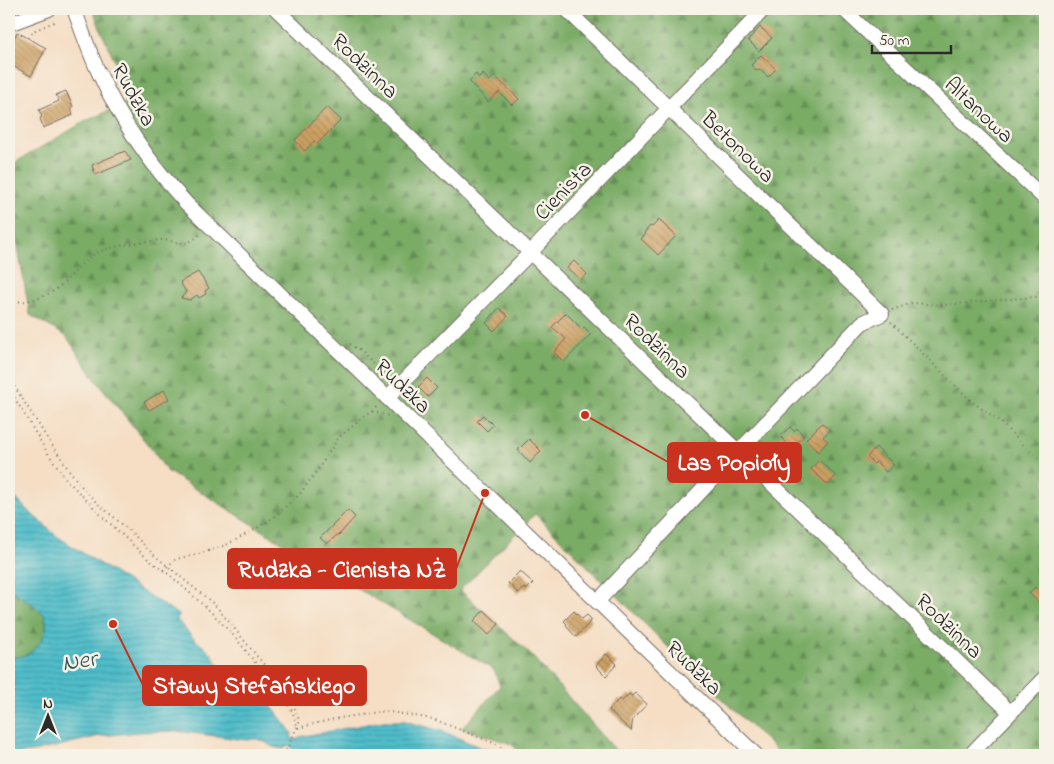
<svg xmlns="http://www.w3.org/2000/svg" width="1054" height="764" viewBox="0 0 1054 764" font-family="'Indie Flower',sans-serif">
<defs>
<pattern id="forest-firs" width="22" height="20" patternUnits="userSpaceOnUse" patternTransform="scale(1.25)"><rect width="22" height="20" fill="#7aac66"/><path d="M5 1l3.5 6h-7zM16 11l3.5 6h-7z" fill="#648c54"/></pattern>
<pattern id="water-rules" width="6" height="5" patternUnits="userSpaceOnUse" patternTransform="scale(1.25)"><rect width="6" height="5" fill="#50bdca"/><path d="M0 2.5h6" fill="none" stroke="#439aa4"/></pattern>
<pattern id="building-back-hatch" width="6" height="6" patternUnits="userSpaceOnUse" patternTransform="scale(1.25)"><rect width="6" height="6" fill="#cda062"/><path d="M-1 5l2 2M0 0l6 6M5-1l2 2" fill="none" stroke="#a78351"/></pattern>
</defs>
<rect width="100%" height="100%" fill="#f7f3e8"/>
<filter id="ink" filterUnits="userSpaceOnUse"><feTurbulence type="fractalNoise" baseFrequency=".02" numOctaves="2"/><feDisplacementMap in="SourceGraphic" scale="10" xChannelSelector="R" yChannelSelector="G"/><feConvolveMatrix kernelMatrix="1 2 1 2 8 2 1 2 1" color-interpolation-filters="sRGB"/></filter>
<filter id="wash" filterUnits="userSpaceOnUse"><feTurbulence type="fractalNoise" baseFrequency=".0096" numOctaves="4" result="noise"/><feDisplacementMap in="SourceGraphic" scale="20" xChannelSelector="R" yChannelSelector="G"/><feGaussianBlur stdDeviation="1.12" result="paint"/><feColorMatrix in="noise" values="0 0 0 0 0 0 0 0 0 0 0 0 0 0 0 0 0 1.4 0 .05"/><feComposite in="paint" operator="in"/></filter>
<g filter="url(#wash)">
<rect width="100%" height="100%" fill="#f5dec4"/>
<!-- forest -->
<g fill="url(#forest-firs)" stroke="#526c48">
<path d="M 93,9 L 1045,9 L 1045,755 L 974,755 L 969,749 L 962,755 L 782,755 L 696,675 L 535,514 L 460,590 L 531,655 L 620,755 L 523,755 L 511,744 L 462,728 L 500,686 L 494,670 L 313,562 L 167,471 L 153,451 L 95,379 L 66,336 L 30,315 L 9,198 L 9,166 L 86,121 L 133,100 L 101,31 Z"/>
<path d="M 9,589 C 17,594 42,609 45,617 C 50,630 39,648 28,654 C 23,657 15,657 9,658 Z"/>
</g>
<!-- water -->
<path fill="url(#water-rules)" stroke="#3e747a" d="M 9,491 L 26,509 L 58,537 L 179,615 L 177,620 L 192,637 L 212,654 L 216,662 L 233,675 L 250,685 L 250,692 L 269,703 L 292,733 L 291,737 L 297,740 L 299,737 L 384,721 L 405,721 L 442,731 L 498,755 L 290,755 L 293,748 L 287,745 L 284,749 C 280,748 275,748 271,746 C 262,740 258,737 247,740 L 177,731 L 139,732 L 100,736 L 37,751 L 9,755 L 9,658 C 15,657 23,657 28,654 C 39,648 50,630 45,617 C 42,609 17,594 9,589 Z"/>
<g id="blocks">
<!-- building -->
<g fill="url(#building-back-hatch)">
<path d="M 760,27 L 772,38 L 759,51 L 748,40 Z"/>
<path d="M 17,32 L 46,48 L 31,76 L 9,64 L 9,38 L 13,40 Z"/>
<path d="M 761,55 L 776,69 L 768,77 L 760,70 L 757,71 L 751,65 Z"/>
<path d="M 476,74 L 479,78 L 483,74 L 489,81 L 495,76 L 519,99 L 512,105 L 499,92 L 488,102 L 469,81 Z"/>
<path d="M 66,91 L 73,107 L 71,108 L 73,115 L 43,128 L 40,118 L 42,117 L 39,110 L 59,101 L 56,95 Z"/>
<path d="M 327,107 L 341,120 L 317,144 L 314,141 L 305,151 L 295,140 Z"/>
<path d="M 125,151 L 131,160 L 95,175 L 92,165 Z"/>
<path d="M 659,220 L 676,236 L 658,255 L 641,239 L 646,234 L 644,233 L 650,226 L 652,227 Z"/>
<path d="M 574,261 L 587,274 L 581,280 L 567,268 Z"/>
<path d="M 198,272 L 209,288 L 205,291 L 206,294 L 199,298 L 197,295 L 190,300 L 181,298 L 186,292 L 180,282 Z"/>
<path d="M 499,308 L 508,316 L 494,331 L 486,323 Z"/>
<path d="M 566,313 L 582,329 L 584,327 L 591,334 L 564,362 L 554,352 L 566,339 L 552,327 Z"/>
<path d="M 427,378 L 437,388 L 428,397 L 418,387 Z"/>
<path d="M 164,390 L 169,399 L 149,410 L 144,402 Z"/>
<path d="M 483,415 L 493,425 L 487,431 L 477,421 Z"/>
<path d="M 822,423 L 830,430 L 823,437 L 828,441 L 818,452 L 806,439 Z"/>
<path d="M 790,427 L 794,431 L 797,428 L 804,436 L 791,448 L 780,436 Z"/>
<path d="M 529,439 L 541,451 L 530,463 L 518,450 Z"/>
<path d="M 876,447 L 894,465 L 886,472 L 876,462 L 874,464 L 867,457 Z"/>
<path d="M 819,460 L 836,476 L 828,485 L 811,469 Z"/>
<path d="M 348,510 L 355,517 L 339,535 L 338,534 L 327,544 L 320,538 Z"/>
<path d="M 520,571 L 533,583 L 526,590 L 524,588 L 518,593 L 508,583 Z"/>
<path d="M 1035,587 L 1045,596 L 1045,608 L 1029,593 Z"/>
<path d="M 484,610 L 499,624 L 489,635 L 474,621 Z"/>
<path d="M 574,611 L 582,619 L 587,615 L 592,620 L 576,637 L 566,626 L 567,624 L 564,621 Z"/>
<path d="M 606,654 L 617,664 L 606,676 L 596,666 Z"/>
<path d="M 635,693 L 647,704 L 633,719 L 631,731 L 609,710 L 619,699 L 622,701 L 629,694 L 632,696 Z"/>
</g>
</g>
</g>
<g filter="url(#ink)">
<use href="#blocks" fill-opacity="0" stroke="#726a61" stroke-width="1"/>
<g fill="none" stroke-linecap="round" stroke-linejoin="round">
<!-- minor casing -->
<g stroke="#726a61" stroke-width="16">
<g id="minor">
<path d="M 74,9 C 82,30 89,52 99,73 C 121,121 150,164 186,203 L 756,755"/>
<path d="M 276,9 L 1010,712"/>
<path d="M 566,9 L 882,314 L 862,323 L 738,452 L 597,602"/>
<path d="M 843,9 L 1045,199"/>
<path d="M 9,24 L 49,9"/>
<path d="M 387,398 L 530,253 L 764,9"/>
<path d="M 970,755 L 1045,677"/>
</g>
</g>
<!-- path -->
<g stroke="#726a61" stroke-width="2" stroke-dasharray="1 4" stroke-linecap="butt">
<path d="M 29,38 L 33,31 L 54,22 L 54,21"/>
<path d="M 9,301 C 28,304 51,296 65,282 C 74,273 82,262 93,255 C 109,245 141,243 160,240 C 178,240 184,250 200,234"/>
<path d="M 892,310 L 912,303 L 943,305 L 1045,296"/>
<path d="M 891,322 L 972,402 L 997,419 L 1045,466"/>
<path d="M 350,344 L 361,352 L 389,378"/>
<path d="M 9,378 L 46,436 L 69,470 L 82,487 L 97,503 L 129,530 L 154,555 L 215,605 L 289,695 L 292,701 L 299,720 L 299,723 L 284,755"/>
<path d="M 9,389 L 47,452 L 66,479 L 102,516 L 149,560 L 171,576 L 211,612 L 235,637 L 285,700 L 292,711 L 298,728"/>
<path d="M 407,396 L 420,411"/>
<path d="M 372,412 L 389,416"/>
<path d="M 163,570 L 176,559 L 199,554 L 226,545 L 254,530 L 274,517 L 300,494 L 319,468 L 338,438 L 379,405"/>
<path d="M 269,703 L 280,693"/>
<path d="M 298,728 L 334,719 L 384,711 L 433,719 L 496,744 L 514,755"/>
<path d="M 730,755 L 737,753"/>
</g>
<!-- minor -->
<use href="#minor" stroke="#fff" stroke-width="14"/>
</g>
</g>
<g text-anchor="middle" stroke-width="5" stroke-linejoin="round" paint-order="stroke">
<!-- street labels -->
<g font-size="22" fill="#2b2b2b" stroke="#f7f3e8">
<text transform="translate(366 65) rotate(44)" y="8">Rodzinna</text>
<text transform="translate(135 94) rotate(61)" y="8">Rudzka</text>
<text transform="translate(980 109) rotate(43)" y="8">Altanowa</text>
<text transform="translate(739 146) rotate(44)" y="8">Betonowa</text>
<text transform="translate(562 190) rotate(-46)" y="8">Cienista</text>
<text transform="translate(658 345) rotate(44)" y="8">Rodzinna</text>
<text transform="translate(404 385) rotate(44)" y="8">Rudzka</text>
<text transform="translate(950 625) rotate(44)" y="8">Rodzinna</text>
<text transform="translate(695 667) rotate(44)" y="8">Rudzka</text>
</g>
<!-- water labels -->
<g font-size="24" font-style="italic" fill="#36575b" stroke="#f7f3e8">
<text transform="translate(79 660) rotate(-9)" y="8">Ner</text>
</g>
</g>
<!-- callouts -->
<path fill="none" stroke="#c8321e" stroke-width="2" d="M585 415L668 462M485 493L456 569M113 624L143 685"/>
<g fill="#c8321e" stroke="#f7f3e8" stroke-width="2">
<circle cx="585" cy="415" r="5"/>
<circle cx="485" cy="493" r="5"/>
<circle cx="113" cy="624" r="5"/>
</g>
<g fill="#c8321e" stroke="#c8321e" stroke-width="2">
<rect x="668" y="443" width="133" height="39" rx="5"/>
<rect x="228" y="549" width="228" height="39" rx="5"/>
<rect x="143" y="666" width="223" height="39" rx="5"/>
</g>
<g font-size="24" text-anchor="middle" font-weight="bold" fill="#fff">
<text x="734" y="470">Las Popioły</text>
<text x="342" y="577">Rudzka - Cienista NŻ</text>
<text x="254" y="693">Stawy Stefańskiego</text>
</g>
<!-- margin -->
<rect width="1054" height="764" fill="none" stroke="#f7f3e8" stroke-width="30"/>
<!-- north arrow -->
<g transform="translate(48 716)" stroke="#f7f3e8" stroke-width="4" paint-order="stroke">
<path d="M0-4L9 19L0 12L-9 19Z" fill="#2b2b2b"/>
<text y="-8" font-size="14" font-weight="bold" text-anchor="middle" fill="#2b2b2b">N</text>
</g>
<!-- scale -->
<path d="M872 45v8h79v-8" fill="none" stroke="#2b2b2b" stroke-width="2.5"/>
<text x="879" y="45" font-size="15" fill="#2b2b2b" stroke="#f7f3e8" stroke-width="4" paint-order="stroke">50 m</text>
</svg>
